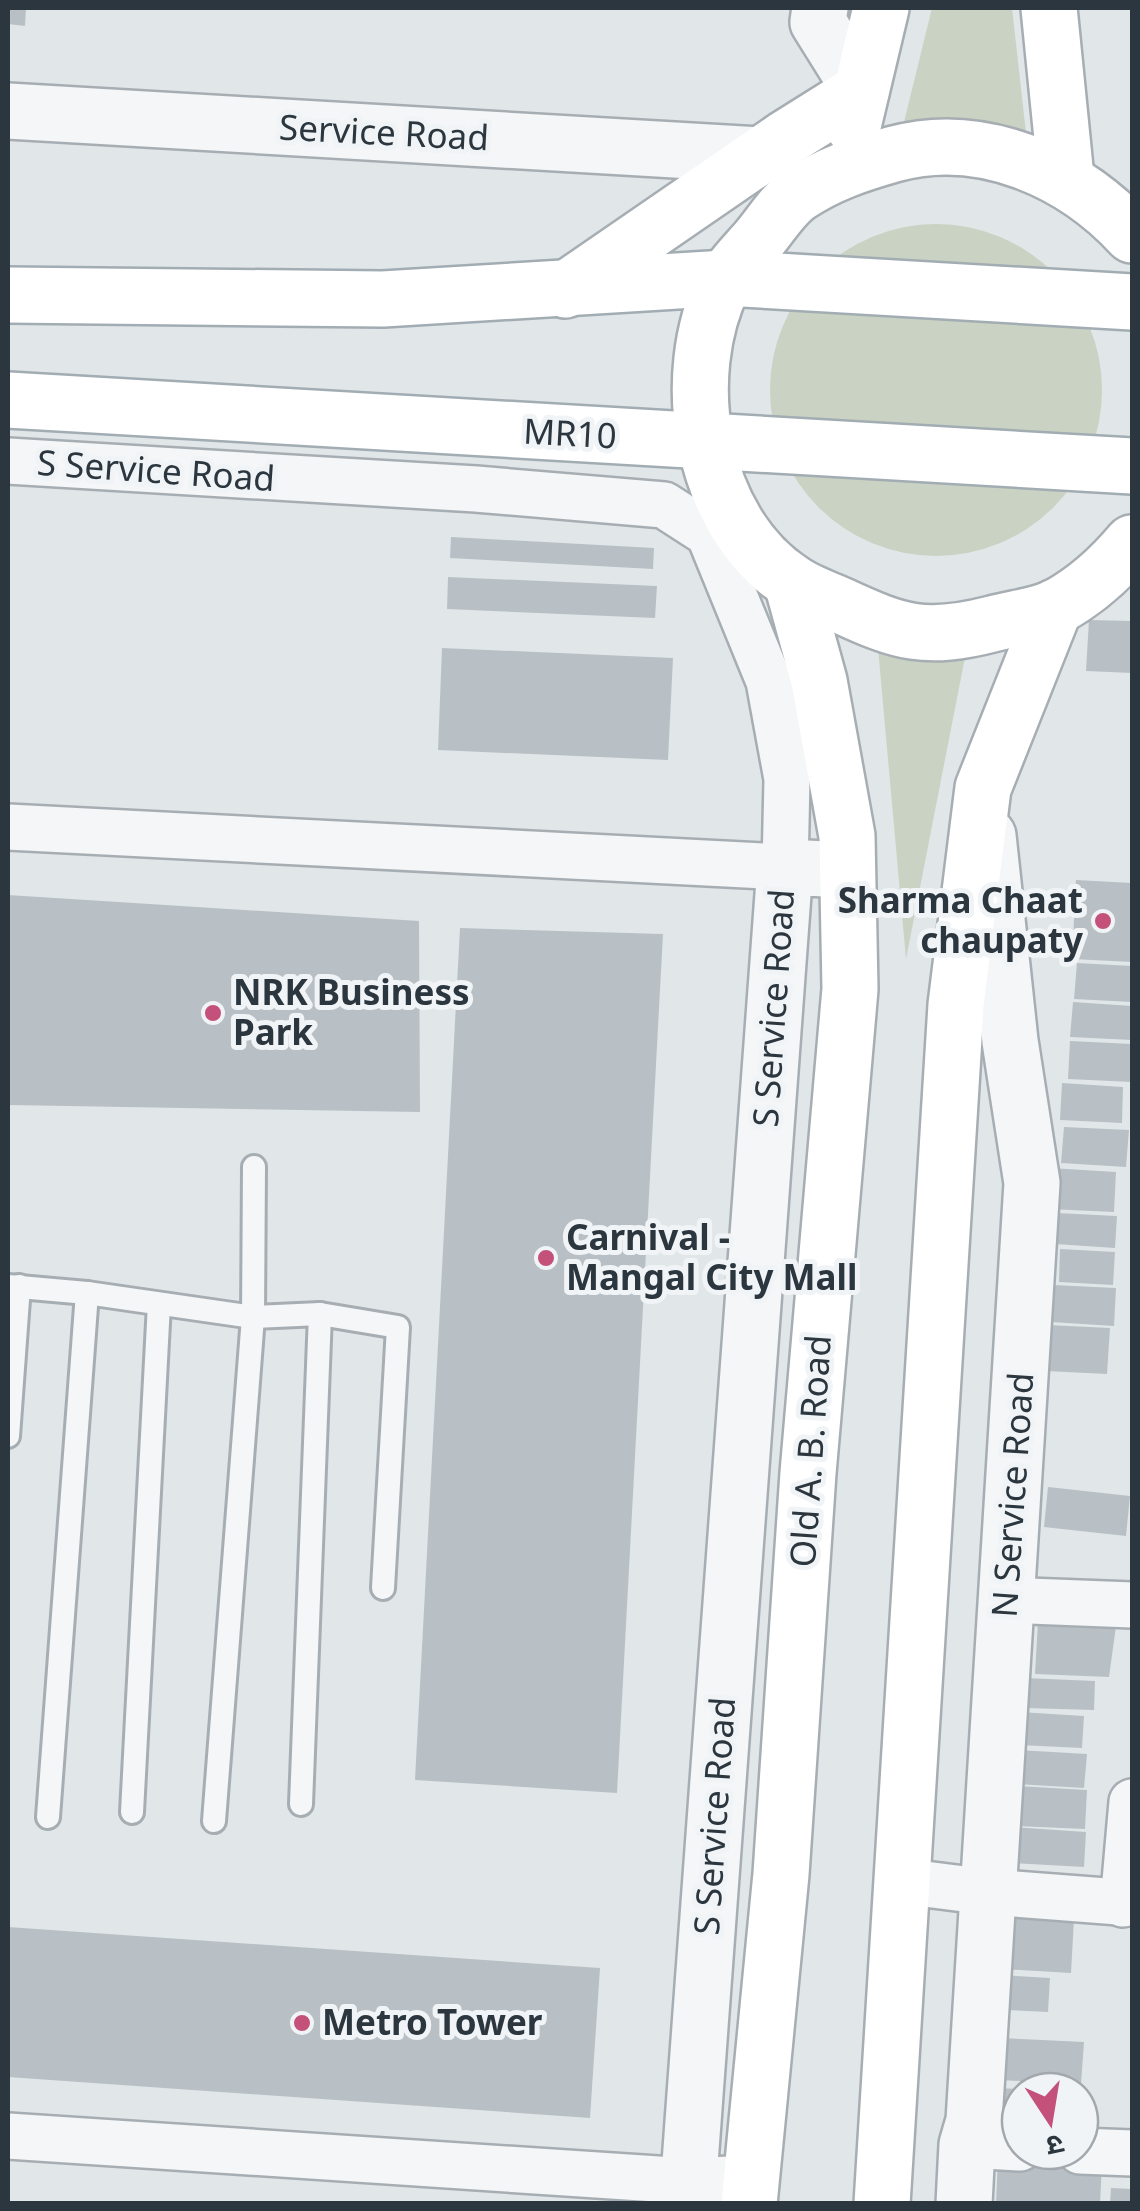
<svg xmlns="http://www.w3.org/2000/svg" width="1140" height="2211" viewBox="0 0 1140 2211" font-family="'Noto Sans','Noto Sans Devanagari',sans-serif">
<rect width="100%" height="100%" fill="#e1e6e9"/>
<!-- green -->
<g fill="#cad2c3">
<path d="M 932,8 L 1012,8 L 1026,133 L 966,119 L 904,122 Z"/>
<circle cx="936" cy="390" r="166"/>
<path d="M 878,648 L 966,652 L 906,959 Z"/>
</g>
<!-- building -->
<g fill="#b9c0c5">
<path d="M 8,8 L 26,8 L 25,26 L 8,24 Z"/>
<path d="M 451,537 L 654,548 L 653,569 L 450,558 Z"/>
<path d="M 448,577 L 657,586 L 655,618 L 447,609 Z"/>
<path d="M 1089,620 L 1132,621 L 1132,673 L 1086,671 Z"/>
<path d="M 442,648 L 673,658 L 668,760 L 438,750 Z"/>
<path d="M 1076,880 L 1132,883 L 1132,962 L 1072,959 Z"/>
<path d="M 8,895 L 419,921 L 420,1112 L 8,1105 Z"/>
<path d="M 460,928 L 663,934 L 617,1793 L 415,1780 Z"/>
<path d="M 1077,963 L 1132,966 L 1132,1002 L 1074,999 Z"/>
<path d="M 1073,1002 L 1132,1006 L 1132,1040 L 1070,1037 Z"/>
<path d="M 1070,1041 L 1132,1044 L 1132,1082 L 1068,1079 Z"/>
<path d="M 1062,1083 L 1123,1087 L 1122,1123 L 1060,1120 Z"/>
<path d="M 1064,1127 L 1129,1130 L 1126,1167 L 1061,1163 Z"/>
<path d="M 1050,1168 L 1116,1172 L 1114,1212 L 1048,1209 Z"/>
<path d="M 1057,1213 L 1117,1216 L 1115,1248 L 1055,1244 Z"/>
<path d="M 1060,1249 L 1115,1252 L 1113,1285 L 1059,1282 Z"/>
<path d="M 1053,1285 L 1116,1288 L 1114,1326 L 1051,1322 Z"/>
<path d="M 1048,1325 L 1110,1328 L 1107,1374 L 1046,1371 Z"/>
<path d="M 1048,1487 L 1130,1496 L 1126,1536 L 1044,1527 Z"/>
<path d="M 1038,1622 L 1116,1626 L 1109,1677 L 1035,1674 Z"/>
<path d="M 1025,1678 L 1095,1681 L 1094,1710 L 1024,1708 Z"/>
<path d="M 1020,1712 L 1084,1716 L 1082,1748 L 1018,1745 Z"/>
<path d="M 1018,1750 L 1087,1754 L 1084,1788 L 1016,1784 Z"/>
<path d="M 1017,1786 L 1087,1790 L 1085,1829 L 1015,1826 Z"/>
<path d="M 1012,1827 L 1086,1832 L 1084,1867 L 1010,1863 Z"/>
<path d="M 988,1896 L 1075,1901 L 1071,1973 L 984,1968 Z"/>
<path d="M 8,1927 L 600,1968 L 590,2118 L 8,2077 Z"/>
<path d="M 985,1974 L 1050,1978 L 1048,2012 L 984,2009 Z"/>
<path d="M 1001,2038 L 1084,2042 L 1081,2084 L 999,2080 Z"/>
<path d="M 998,2088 L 1020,2089 L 1020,2123 L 996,2122 Z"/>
<path d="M 998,2157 L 1102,2163 L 1100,2204 L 996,2204 Z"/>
<path d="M 1111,2188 L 1132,2189 L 1132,2204 L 1110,2204 Z"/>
</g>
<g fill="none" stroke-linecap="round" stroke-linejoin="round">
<!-- service casing -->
<g stroke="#a7aeb3" stroke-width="28">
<g id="service">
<path d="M 8,1286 L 87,1293 L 253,1317 L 320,1314 L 398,1327 L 383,1588"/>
<path d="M 8,1436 L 19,1286"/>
<path d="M 301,1804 L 320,1314"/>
<path d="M 132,1812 L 159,1304"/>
<path d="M 48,1817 L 87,1293"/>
<path d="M 214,1821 L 253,1317 L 254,1167"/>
</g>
</g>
<!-- minor casing -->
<g stroke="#a7aeb3" stroke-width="50">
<g id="minor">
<path d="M 8,461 L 476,489 L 664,505 L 709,534 L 769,681 L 787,779 L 785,867 L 8,827"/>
<path d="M 1006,1600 L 1132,1605"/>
<path d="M 901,1881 L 988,1892 L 1132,1903"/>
<path d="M 1123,1904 L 1132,1802"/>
<path d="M 8,2136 L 688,2181 L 751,2178"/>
<path d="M 967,2145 L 1020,2148"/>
<path d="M 1080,2151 L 1132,2153"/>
</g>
</g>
<!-- tertiary casing -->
<g stroke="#a7aeb3" stroke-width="60">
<g id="tertiary">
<path d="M 820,8 L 818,22 L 861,91"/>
<path d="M 8,111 L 760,155"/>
<path d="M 687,2204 L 785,867 L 847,870"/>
<path d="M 964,2204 L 967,2145 L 974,2121 L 1032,1183 L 1010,1041 L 988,836"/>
</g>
</g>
<!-- secondary casing -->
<g stroke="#a7aeb3" stroke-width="60">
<g id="secondary">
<path d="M 1049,8 L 1066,178"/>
<path d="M 853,126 L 881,8"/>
<path d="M 1132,235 C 1073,171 982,130 894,154 C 859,164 828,174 797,195 C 782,206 770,226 758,240 C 747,253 732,267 724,282 C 677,376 700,521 792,582 C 806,592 824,598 840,605 C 900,633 926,641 992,624 C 1013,618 1039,616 1058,606 C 1087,590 1111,568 1132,543"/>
<path d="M 565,290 L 786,138 L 861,91"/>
<path d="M 749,2204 L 781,1874 L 808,1473 L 850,989 L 847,836 L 819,681 L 792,583"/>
<path d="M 882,2204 L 956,1005 L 983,788 L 1055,607"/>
</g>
</g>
<!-- primary casing -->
<g stroke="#a2acb3" stroke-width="60">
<g id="primary">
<path d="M 8,295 L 383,299 L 726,278 L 1132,302"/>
<path d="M 8,400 L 1132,466"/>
</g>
</g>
<!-- service -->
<use href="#service" stroke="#f4f6f7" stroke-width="22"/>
<!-- minor -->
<use href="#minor" stroke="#f4f6f7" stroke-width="45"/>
<!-- tertiary -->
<use href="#tertiary" stroke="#f4f6f7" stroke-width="55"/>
<!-- secondary -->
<use href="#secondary" stroke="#fff" stroke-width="55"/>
<!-- primary -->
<use href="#primary" stroke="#fff" stroke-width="55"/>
</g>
<!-- markers -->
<g fill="#c3517a" stroke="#f1f4f6" stroke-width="4">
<circle cx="1103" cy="921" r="10"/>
<circle cx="213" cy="1013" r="10"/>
<circle cx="546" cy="1258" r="10"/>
<circle cx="302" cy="2023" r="10"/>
</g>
<g text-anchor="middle" stroke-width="10" stroke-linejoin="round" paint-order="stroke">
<!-- street labels -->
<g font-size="35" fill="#2b363f" stroke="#f1f4f6">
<text transform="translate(384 133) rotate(3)" y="12">Service Road</text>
<text transform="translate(570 434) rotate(3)" y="12">MR10</text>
<text transform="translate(156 471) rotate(4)" y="12">S Service Road</text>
<text transform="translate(774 1008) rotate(-86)" y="12">S Service Road</text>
<text transform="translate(811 1451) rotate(-86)" y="12">Old A. B. Road</text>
<text transform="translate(1013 1495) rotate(-86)" y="12">N Service Road</text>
<text transform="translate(715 1816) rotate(-86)" y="12">S Service Road</text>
</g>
<!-- poi labels -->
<g font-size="35" font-weight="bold" fill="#2b363f" stroke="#f1f4f6" text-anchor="start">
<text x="1083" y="913" text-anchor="end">Sharma Chaat<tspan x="1083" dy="40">chaupaty</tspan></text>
<text x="233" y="1005">NRK Business<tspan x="233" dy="40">Park</tspan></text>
<text x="566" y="1250">Carnival -<tspan x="566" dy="40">Mangal City Mall</tspan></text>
<text x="322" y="2035">Metro Tower</text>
</g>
</g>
<!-- border -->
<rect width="1140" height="2211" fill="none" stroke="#2b363f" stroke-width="20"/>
<!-- north arrow -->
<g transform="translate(1050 2121) rotate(168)"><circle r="48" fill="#f1f4f6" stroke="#a2a8ad" stroke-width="2.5"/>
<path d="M0-8L18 38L0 25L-18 38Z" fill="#c3517a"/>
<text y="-15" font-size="28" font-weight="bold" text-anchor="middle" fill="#2b363f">उ</text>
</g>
</svg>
